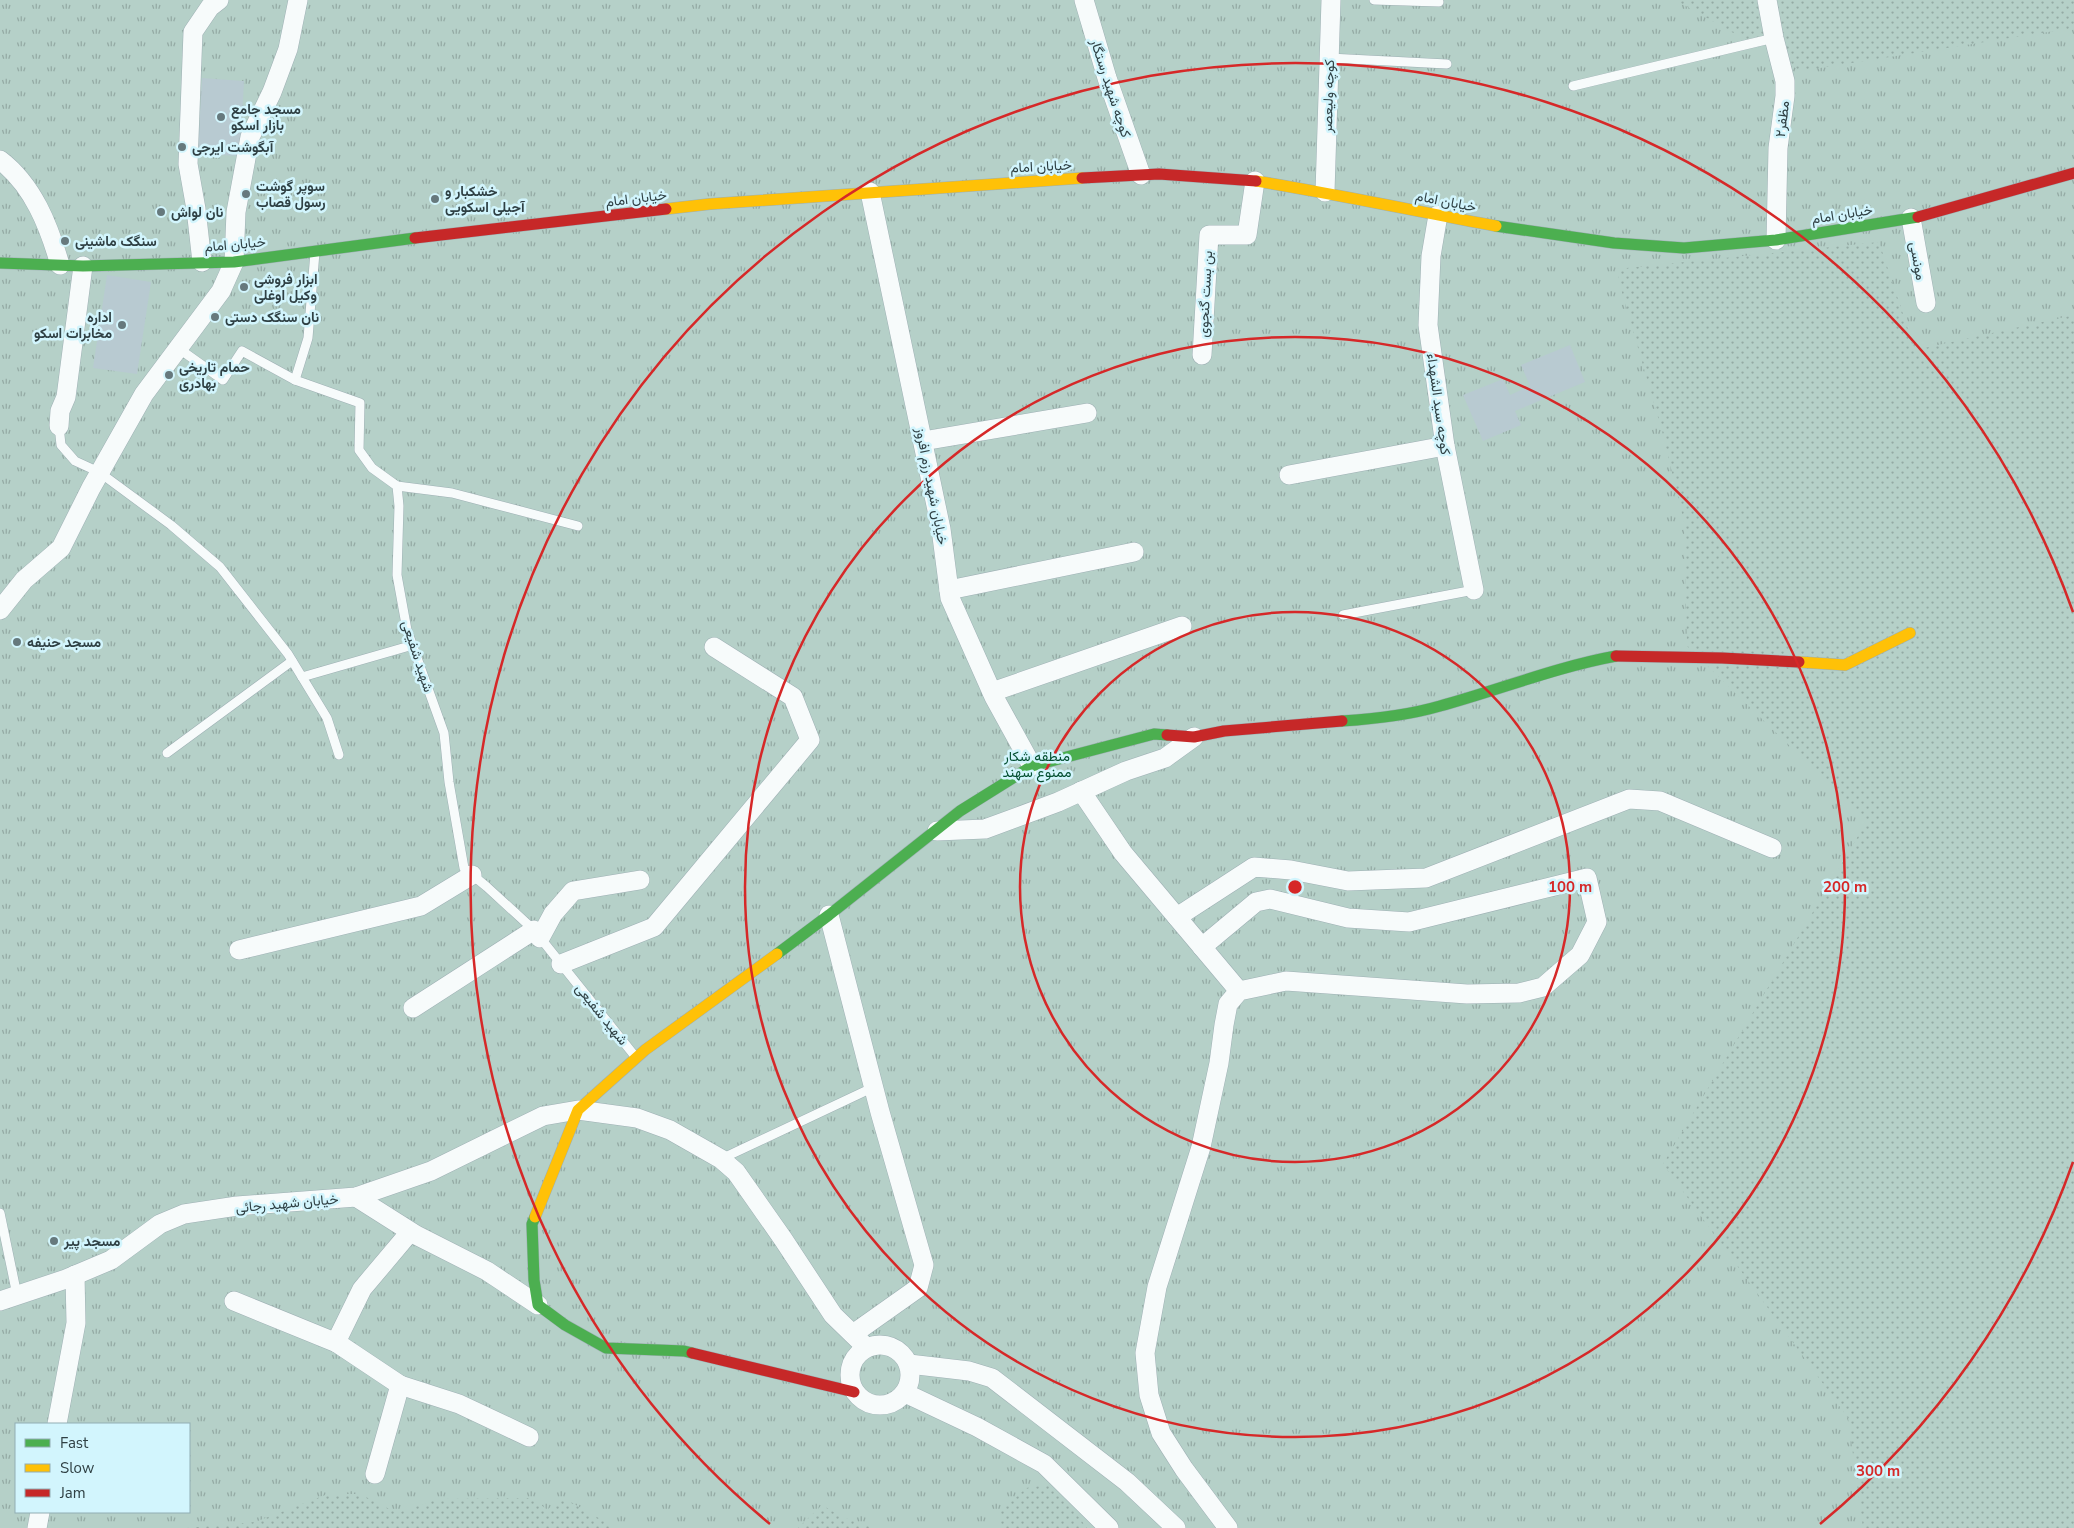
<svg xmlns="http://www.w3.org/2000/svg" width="2074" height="1528" viewBox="0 0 2074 1528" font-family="'Nunito Sans',Vazirmatn,sans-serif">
<defs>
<pattern id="park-tufts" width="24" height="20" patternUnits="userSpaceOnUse" patternTransform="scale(1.25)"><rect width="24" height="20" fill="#b5d0c8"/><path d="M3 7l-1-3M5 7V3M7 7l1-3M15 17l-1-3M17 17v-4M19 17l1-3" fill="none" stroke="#94aaa4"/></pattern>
<pattern id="garden-dots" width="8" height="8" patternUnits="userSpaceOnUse" patternTransform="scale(1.25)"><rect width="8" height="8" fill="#b5d0c8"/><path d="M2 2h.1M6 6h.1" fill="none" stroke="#94aaa4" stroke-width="1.8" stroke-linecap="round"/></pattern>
</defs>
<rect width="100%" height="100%" fill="#cbe2e7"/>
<!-- park -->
<path fill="url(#park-tufts)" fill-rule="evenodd" d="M 0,0 L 2074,0 L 2074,1528 L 0,1528 ZM 16,1424 L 189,1424 L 189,1512 L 16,1512 Z"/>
<!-- garden -->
<g fill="url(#garden-dots)">
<path d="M 1675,0 L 2074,0 L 2074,28 L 1801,71 Z"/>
<path d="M 1879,242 L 1915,350 L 2074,315 L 2074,1528 L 1863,1528 L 1848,1418 L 1663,1164 L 1867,821 L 1687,646 L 1684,522 L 1662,431 L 1621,289 L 1617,269 Z"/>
<path d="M 1054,1484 L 1087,1528 L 1000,1528 L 1001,1511 L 1026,1488 Z"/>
<path d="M 328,1494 L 360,1494 L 397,1513 L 438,1499 L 533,1498 L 547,1510 L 562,1497 L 616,1528 L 187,1528 L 255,1522 Z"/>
<path d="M 822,1505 L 842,1517 L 874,1528 L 798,1528 Z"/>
</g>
<!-- building -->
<g fill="#b8cad1">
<path d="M 202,78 L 244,81 L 240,156 L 198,154 Z"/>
<path d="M 107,275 L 151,282 L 137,374 L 93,368 Z"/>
<path d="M 1570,345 L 1585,382 L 1515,411 L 1521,425 L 1483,441 L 1463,395 L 1503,379 L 1510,395 L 1530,386 L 1521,365 Z"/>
</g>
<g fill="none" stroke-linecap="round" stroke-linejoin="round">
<!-- lane casing -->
<g stroke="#9eb0b4" stroke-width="10">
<g id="lane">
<path d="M 1374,0 L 1439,2"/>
<path d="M 1329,58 L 1447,64"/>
<path d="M 1573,86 L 1774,38"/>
<path d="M 315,252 L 308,338 L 295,380 L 360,403 L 359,450 L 372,468 L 397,486 L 399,506 L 397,575 L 407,630 L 444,733 L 449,782 L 464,868 L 487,887 L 534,930 L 634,1055"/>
<path d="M 178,348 L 223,380 L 242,351 L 295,380"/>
<path d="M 59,426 L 61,445 L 75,461 L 99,472 L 171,525 L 220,567 L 288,654 L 327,718 L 339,755"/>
<path d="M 397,486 L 452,493 L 578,526"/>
<path d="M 1343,615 L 1474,590"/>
<path d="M 302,677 L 413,645"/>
<path d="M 167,753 L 292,661"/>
<path d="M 721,1159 L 874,1087"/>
<path d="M 0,1213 L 17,1295"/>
</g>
</g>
<!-- street casing -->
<g stroke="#9eb0b4" stroke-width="20">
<g id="street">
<path d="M 1084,0 L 1107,78 L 1141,175"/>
<path d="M 1767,0 L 1774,38 L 1785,81 L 1785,96 L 1778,148 L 1776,240"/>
<path d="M 0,160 C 33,185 49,226 60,265"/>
<path d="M 870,192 L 941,529 L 950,598 L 994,697 L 1032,766"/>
<path d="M 1325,192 L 1331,0"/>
<path d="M 1438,215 L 1431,256 L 1428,325 L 1445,446 L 1474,590"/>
<path d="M 1911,218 L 1926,303"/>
<path d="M 202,262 L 196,209 L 188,164 L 193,32 L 210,7 L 219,0"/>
<path d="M 1202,355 L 1209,235 L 1247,235 L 1255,181"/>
<path d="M 59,426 L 60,411 L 66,397 L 83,266"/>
<path d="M 923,441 L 1087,413"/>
<path d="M 1289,475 L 1445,446"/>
<path d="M 949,590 L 1134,552"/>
<path d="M 0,610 L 24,580 L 61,548 L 91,488 L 144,394 L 221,291 L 234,262 L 236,212 L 250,137 L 272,92 L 288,49 L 298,0"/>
<path d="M 992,692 L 1182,626"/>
<path d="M 1081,791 L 1123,853 L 1239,991"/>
<path d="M 937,831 L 985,829 L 1058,802 L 1126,771 L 1165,758 L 1194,737"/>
<path d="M 829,915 L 880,1112 L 924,1265 L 918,1288 L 853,1334"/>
<path d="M 1177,917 L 1254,867 L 1291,870 L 1348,881 L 1426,878 L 1629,799 L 1660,801 L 1772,848"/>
<path d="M 540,938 L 553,914 L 573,891 L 640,880"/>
<path d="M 1202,947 L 1256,902 L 1270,899 L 1348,918 L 1409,922 L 1587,878 L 1597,922 L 1580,955 L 1543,987 L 1519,993 L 1467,994 L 1286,981 L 1239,991 L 1228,1004 L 1224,1025 L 1219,1063 L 1201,1147 L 1157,1287 L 1145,1353 L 1149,1395 L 1161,1433 L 1184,1469 L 1228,1528"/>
<path d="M 239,950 L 421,906 L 472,875"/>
<path d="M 561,964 L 654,927 L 810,740 L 793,697 L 714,647"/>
<path d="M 413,1008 L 534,930"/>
<path d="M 356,1197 L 416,1235 L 487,1271 L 538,1305"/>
<path d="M 0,1301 L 66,1279 L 111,1260 L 160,1224 L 184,1214 L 237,1206 L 356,1197 L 431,1171 L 543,1116 L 578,1110 L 637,1118 L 670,1130 L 721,1159 L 736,1172 L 783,1239 L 833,1315 L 866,1347"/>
<path d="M 234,1301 L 337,1343"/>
<circle cx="880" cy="1375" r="30"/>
<path d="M 909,1364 L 969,1371 L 992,1378 L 1127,1482 L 1176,1528"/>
<path d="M 400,1385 L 459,1404 L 529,1437"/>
<path d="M 905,1393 L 977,1427 L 1044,1464 L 1109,1528"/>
<path d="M 57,1424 L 76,1323 L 75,1275"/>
<path d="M 375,1474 L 400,1385 L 337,1343 L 339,1336 L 362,1289 L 410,1232"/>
<path d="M 37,1528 L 40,1512"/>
</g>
</g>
<!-- fast casing -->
<g stroke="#9eb0b4" stroke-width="12">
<g id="fast">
<path d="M 1496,226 L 1614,243 L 1684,248 L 1776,240 L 1918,217"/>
<path d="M 0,263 L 83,266 L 234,262 L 415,238"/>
<path d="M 1342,721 C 1374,719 1409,715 1440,706 C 1499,690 1556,667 1616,656"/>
<path d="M 777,954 L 829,915 L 960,811 L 1032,766 L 1154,734 L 1167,735"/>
<path d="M 535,1217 L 532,1224 L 534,1280 L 538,1305 L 565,1325 L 606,1348 L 684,1351 L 692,1353"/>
</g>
</g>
<!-- slow casing -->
<g stroke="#9eb0b4" stroke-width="12">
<g id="slow">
<path d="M 1256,181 C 1336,194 1416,211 1496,226"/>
<path d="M 666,209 L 710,204 L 1082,178"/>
<path d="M 1799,662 L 1845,665 L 1910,633"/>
<path d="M 535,1217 L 578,1110 L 645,1050 L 777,954"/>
</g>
</g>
<!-- jam casing -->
<g stroke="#9eb0b4" stroke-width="12">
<g id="jam">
<path d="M 1082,178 L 1159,174 L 1256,181"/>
<path d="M 1918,217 L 2074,173"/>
<path d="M 415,238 L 666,209"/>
<path d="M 1616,656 L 1722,658 L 1799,662"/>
<path d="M 1167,735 L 1194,737 L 1224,731 L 1342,721"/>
<path d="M 692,1353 L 854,1392"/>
</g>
</g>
<!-- lane -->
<use href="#lane" stroke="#f7fbfb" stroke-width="9"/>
<!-- street -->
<use href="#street" stroke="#f7fbfb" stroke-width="19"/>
<!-- fast -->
<use href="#fast" stroke="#4caf50" stroke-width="11"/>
<!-- slow -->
<use href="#slow" stroke="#ffc107" stroke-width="11"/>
<!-- jam -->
<use href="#jam" stroke="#c62828" stroke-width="11"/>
</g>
<!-- distance rings -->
<g fill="none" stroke="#d62828" stroke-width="2.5">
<circle cx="1295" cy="887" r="275"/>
<circle cx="1295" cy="887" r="550"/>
<path d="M2073 1162A825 825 0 0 1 1820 1524M770 1524A825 825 0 1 1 2073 612"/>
</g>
<!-- markers -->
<g fill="#66797d" stroke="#d2f5fd" stroke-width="2">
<circle cx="221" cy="117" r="5"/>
<circle cx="182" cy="147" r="5"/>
<circle cx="246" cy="194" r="5"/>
<circle cx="435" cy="199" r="5"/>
<circle cx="161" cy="212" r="5"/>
<circle cx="65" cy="241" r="5"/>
<circle cx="244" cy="287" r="5"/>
<circle cx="215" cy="317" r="5"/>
<circle cx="122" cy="325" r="5"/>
<circle cx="169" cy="375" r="5"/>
<circle cx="17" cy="642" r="5"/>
<circle cx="54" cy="1241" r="5"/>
</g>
<g text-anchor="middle" stroke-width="5" stroke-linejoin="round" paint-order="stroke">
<!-- street labels -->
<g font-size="14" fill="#2f4044" stroke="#d2f5fd">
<text transform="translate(1111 88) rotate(72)" y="5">کوچه شهید رستگار</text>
<text transform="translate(1328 96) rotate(-88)" y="5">کوچه ولیعصر</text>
<text transform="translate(1782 119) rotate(-83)" y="5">مظفر۲</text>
<text transform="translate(1041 166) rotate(-3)" y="5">خیابان امام</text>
<text transform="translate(636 198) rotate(-7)" y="5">خیابان امام</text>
<text transform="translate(1446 201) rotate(11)" y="5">خیابان امام</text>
<text transform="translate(1842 214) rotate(-9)" y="5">خیابان امام</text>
<text transform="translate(235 244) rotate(-5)" y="5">خیابان امام</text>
<text transform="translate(1918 261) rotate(80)" y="5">مونسی</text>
<text transform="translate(1205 294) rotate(-87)" y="5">بن بست گنجوی</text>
<text transform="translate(1439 404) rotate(82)" y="5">کوچه سید الشهداء</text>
<text transform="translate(932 486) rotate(79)" y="5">خیابان شهید رزم افروز</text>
<text transform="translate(418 656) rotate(72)" y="5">شهید شفیعی</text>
<text transform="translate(602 1014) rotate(51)" y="5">شهید شفیعی</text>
<text transform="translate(287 1203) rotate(-5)" y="5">خیابان شهید رجائی</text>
</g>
<!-- poi labels -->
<g font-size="14" font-weight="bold" fill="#2f4044" stroke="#d2f5fd" text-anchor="start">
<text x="231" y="114">مسجد جامع<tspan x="231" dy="16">بازار اسکو</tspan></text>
<text x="192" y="152">آبگوشت ایرجی</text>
<text x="256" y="191">سوپر گوشت<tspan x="256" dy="16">رسول قصاب</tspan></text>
<text x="445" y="196">خشکبار و<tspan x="445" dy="16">آجیلی اسکویی</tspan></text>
<text x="171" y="217">نان لواش</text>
<text x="75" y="246">سنگک ماشینی</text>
<text x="254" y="284">ابزار فروشی<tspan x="254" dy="16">وکیل اوغلی</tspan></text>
<text x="112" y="322" text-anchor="end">اداره<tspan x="112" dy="16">مخابرات اسکو</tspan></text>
<text x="225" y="322">نان سنگک دستی</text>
<text x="179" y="372">حمام تاریخی<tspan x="179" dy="16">بهادری</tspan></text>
<text x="27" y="647">مسجد حنیفه</text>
<text x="64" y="1246">مسجد پیر</text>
</g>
<!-- park labels -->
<g font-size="14" fill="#034f30" stroke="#d2f5fd">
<text x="1037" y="761">منطقه شکار<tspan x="1037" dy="16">ممنوع سهند</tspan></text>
</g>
</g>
<circle cx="1295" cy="887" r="8" fill="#d62828" stroke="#d2f5fd" stroke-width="2.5"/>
<g font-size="15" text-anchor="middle" font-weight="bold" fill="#d62828" stroke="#d2f5fd" stroke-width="5" stroke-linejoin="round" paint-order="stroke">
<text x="1570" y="892">100 m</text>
<text x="1845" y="892">200 m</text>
<text x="1878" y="1476">300 m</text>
</g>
<!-- legend -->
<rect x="15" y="1423" width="175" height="90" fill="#d2f5fd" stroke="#91adb3"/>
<rect x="25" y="1439" width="25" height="8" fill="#4caf50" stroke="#91adb3"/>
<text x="60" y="1448" font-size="15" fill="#2f4044">Fast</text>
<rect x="25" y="1464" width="25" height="8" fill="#ffc107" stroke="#91adb3"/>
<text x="60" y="1473" font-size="15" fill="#2f4044">Slow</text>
<rect x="25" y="1489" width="25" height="8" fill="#c62828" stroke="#91adb3"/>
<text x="60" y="1498" font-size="15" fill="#2f4044">Jam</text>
</svg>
